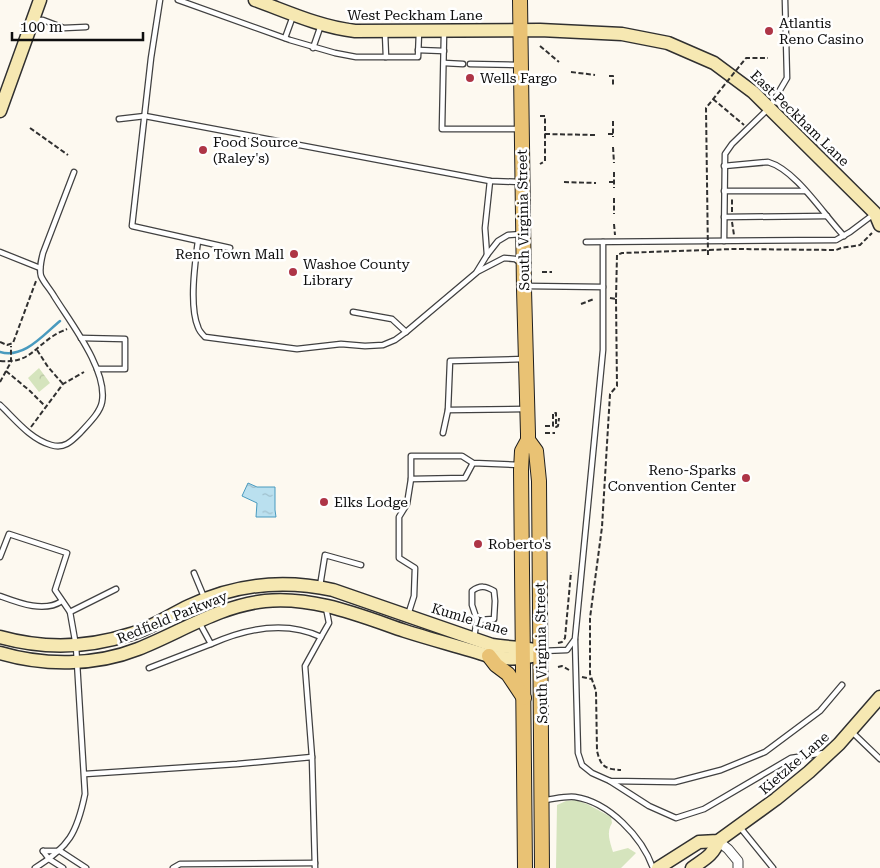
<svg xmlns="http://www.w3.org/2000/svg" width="880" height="868" viewBox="0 0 880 868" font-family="'Roboto Serif',serif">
<defs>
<pattern id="park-crowns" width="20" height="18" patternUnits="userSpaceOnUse" patternTransform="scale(1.25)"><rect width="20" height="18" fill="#d5e4bd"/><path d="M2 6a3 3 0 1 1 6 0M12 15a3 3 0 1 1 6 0" fill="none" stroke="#b6c2a1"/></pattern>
<pattern id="water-ripples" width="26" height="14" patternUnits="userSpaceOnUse" patternTransform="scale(1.25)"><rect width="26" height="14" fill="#bae0ef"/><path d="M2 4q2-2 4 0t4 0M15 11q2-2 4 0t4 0" fill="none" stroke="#9fbfcc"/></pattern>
</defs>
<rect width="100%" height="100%" fill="#fdf9f0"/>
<!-- grass -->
<path fill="#d5e4bd" d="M 575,800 L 587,804 L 611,817 L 612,823 C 606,832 610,842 613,852 L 628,848 L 636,853 L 621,868 L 556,868 L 557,805 L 566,801 Z"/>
<!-- park -->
<path fill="url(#park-crowns)" d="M 39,368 L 50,383 L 39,392 L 28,378 Z"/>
<!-- water -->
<path fill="url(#water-ripples)" stroke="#499abe" d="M 248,483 L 257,487 L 275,487 L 275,510 L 276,517 L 256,517 L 257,503 L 242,496 Z"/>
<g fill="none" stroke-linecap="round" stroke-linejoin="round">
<!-- stream -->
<path stroke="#499abe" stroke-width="2.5" d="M 0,352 C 24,359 43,335 60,321"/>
<!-- lane casing -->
<g stroke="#414141" stroke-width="7">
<g id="lane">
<path d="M 160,0 L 151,58 L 132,226 L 230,248"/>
<path d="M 178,0 L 290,40 L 335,53 L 356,57 L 418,57 L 419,32"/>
<path d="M 34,20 L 43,20 L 64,28 L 86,27"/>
<path d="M 385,33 L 386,57"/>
<path d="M 444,33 L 442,129 L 520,129"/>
<path d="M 285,38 L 293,16"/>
<path d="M 313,48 L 321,25"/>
<path d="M 418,50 L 444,51"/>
<path d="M 444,63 L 463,64"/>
<path d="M 470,64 L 519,65"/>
<path d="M 119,119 L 145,116 L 490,181 L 521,182"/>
<path d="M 724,166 L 768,162 C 796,170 823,214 844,236"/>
<path d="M 724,191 L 805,191"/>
<path d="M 724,217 L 827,216"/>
<path d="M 198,241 C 195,263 189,306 198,327 C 199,331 202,334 205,337 L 297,349 L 341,344 L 365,346 L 383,345 L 395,340 L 406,332 L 476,273 L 487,255 L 498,241 L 508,235 L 522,234"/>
<path d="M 724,241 L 725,154 L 732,144 L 770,107 L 787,78 L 785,0"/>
<path d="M 586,242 L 836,240 L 850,232 L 874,214"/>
<path d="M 0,252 L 40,268"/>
<path d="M 487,255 L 485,228 L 490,181"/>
<path d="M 477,272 L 504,258 L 515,259 L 521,263"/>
<path d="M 527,286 L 603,287"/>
<path d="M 353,312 L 392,319 L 406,332"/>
<path d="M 81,338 L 125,339 L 125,369 L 97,369"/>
<path d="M 0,405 C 15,419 30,439 51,445 C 64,449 71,442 80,433 C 88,424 100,413 102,402 C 108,370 70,322 54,296 C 50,289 44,283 41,276 C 39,269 41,261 43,253 L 74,172"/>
<path d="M 448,410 L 524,409"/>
<path d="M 443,433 L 448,410 L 450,361 L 525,359"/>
<path d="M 473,463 L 465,478 L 411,479 L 411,456 L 462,456 L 473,463 L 520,465"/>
<path d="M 0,557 L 9,534 L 67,553 L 55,590 L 70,612"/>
<path d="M 194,573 L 204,597"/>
<path d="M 320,586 L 325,555 L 361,565"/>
<path d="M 0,596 C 19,603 44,613 62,601"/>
<path d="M 408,615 L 414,596 L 415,568 L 399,558 L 399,517 L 407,504 L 411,479"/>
<path d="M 199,622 L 211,644 C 247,628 285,620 321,637 L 305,666 L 312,757"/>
<path d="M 321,637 L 329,623 L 326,608"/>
<path d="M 474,637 L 477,620 L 494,619 L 495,601 L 494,591 C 486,586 480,585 472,591 L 472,605 L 477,620"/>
<path d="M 575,640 L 578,753 L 582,765 L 592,773 L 610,781 L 675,782 L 721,770 L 765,752 L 820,711 L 842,685"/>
<path d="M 542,651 L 567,650 L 575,639 L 603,350 L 603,242"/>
<path d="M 149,668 L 211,644"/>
<path d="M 852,732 L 880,759"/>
<path d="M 85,774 L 237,764 L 312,757 L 315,868"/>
<path d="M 610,781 L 649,806 L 676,818 L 704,809 L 791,758 L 824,753"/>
<path d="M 544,800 C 554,799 565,796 575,797 C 609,802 642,837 653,868"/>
<path d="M 739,826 L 773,868"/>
<path d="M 43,851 L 60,851 L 86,868"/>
<path d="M 43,851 L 49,859 L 63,868"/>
<path d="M 35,868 C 69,847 77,833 85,794 L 76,646 L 70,612 L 116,589"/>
<path d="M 173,868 L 180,864 L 315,863"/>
</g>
</g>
<!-- street casing -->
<g stroke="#414141" stroke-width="11">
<path id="street" d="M 718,841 L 728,849 L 738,861 L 738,868"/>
</g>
<!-- secondary casing -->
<g stroke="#303030" stroke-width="15">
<g id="secondary">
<path d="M 255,0 C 288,12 320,27 355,31 L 540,30 L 622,34 L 668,43 L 714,63 L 753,92 L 875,213 L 880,225"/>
<path d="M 0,111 L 40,0"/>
<path d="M 0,637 C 43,649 88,648 131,634 C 151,628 170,615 189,606 C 235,584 283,579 333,590 L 492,645 C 509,648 525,647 541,651"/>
<path d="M 0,653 C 44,666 95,666 138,649 C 181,632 219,606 265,601 C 314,596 361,616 405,631 C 433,640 461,647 489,656 C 504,659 518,660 532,656"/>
<path d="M 658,868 L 699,842 L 718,841 L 776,799 L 809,772 L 839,744 L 880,697"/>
<path d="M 692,868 C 703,860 714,855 718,841"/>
</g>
</g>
<!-- primary casing -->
<g stroke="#1f1f1f" stroke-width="16">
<g id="primary">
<path d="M 520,0 L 524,289 L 528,434 L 528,440 L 522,451 L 521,470 L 525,868"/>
<path d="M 528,440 L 536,451 L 539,481 L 542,868"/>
<path d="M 489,656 L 496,665 L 508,674 L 524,698"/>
</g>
</g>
<!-- path -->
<g stroke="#303030" stroke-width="2" stroke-dasharray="5 2.5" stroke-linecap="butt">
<path d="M 540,46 L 559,62"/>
<path d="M 571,72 L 595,75"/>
<path d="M 609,76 L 613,76 L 613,86"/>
<path d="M 713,99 L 744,125"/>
<path d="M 540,116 L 545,116 L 545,161 L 540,164"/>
<path d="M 613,121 L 613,137"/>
<path d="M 30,128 L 68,155"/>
<path d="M 545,134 L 596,135"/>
<path d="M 608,134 L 613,134"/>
<path d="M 613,147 L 614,163"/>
<path d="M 614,172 L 614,188"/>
<path d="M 564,182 L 596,183"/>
<path d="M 609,182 L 614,182"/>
<path d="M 614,198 L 614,214"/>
<path d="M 732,212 L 732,197"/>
<path d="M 732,222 L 734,235"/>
<path d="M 614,224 L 615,235"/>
<path d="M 542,272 L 552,272"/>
<path d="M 610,298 L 616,299 L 617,255 L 622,253 L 734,249 L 836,250 L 841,248 L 860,245 L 872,233"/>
<path d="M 616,299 L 617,386 L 610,394 L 602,527 L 590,618 L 590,674 L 596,691 L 597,751 C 601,767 605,769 621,770"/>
<path d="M 581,304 L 594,299"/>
<path d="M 0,342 L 7,345 L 13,343 L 36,281"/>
<path d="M 37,350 L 48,367 L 63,384"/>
<path d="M 0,361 C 29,363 32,350 53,336 C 57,333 63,331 67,329"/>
<path d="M 6,371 L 30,391 L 45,406"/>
<path d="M 0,382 L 11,362 L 11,346"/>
<path d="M 545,426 L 553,426 L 553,413 L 556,413 L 556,427 L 558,426 L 559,418"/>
<path d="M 31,427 L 63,384 L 84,372"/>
<path d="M 545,433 L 555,433"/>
<path d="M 558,643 L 562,642 L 565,638 L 571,572"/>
<path d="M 558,667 L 562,666 L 569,670"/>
<path d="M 582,677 L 591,679"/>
</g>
<!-- lane -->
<use href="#lane" stroke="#fff" stroke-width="4.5"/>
<!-- street -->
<use href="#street" stroke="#fff" stroke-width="9"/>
<!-- secondary -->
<use href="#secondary" stroke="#f6e8b2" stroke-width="12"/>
<!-- primary -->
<use href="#primary" stroke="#e9c274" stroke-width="14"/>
<!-- path-bridge -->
<path stroke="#303030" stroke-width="2" stroke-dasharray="5 2.5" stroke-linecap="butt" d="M 708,255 L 706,108 L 746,58 L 768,58"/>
</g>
<!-- markers -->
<g fill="#ae3546" stroke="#fff" stroke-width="2">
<circle cx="769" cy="31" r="5"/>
<circle cx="470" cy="78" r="5"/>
<circle cx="203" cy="150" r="5"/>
<circle cx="294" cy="254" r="5"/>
<circle cx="293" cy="272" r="5"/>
<circle cx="746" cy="478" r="5"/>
<circle cx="324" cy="502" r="5"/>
<circle cx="478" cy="544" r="5"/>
</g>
<g text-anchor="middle" stroke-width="5" stroke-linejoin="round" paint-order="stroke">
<!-- street labels -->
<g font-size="14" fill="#0e0e0e" stroke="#fff">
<text x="415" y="20">West Peckham Lane</text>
<text transform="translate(800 118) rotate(44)" y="5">East Peckham Lane</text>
<text transform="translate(523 220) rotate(-91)" y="5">South Virginia Street</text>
<text transform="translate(172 617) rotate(-22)" y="5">Redfield Parkway</text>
<text transform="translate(470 619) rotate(17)" y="5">Kumle Lane</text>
<text transform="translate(541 653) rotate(-91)" y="5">South Virginia Street</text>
<text transform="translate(794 763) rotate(-41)" y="5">Kietzke Lane</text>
</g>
<!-- poi labels -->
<g font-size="14" fill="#0e0e0e" stroke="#fff" text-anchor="start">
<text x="779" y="28">Atlantis<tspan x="779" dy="16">Reno Casino</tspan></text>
<text x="480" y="83">Wells Fargo</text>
<text x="213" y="147">Food Source<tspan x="213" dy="16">(Raley's)</tspan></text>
<text x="284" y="259" text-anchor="end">Reno Town Mall</text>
<text x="303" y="269">Washoe County<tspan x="303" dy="16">Library</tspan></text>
<text x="736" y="475" text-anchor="end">Reno-Sparks<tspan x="736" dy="16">Convention Center</tspan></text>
<text x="334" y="507">Elks Lodge</text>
<text x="488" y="549">Roberto's</text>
</g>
</g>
<!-- scale -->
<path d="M12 32v8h131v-8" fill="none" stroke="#0e0e0e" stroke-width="2.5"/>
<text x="20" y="32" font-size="15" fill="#0e0e0e" stroke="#ffffff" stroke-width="4" paint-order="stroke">100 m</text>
</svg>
